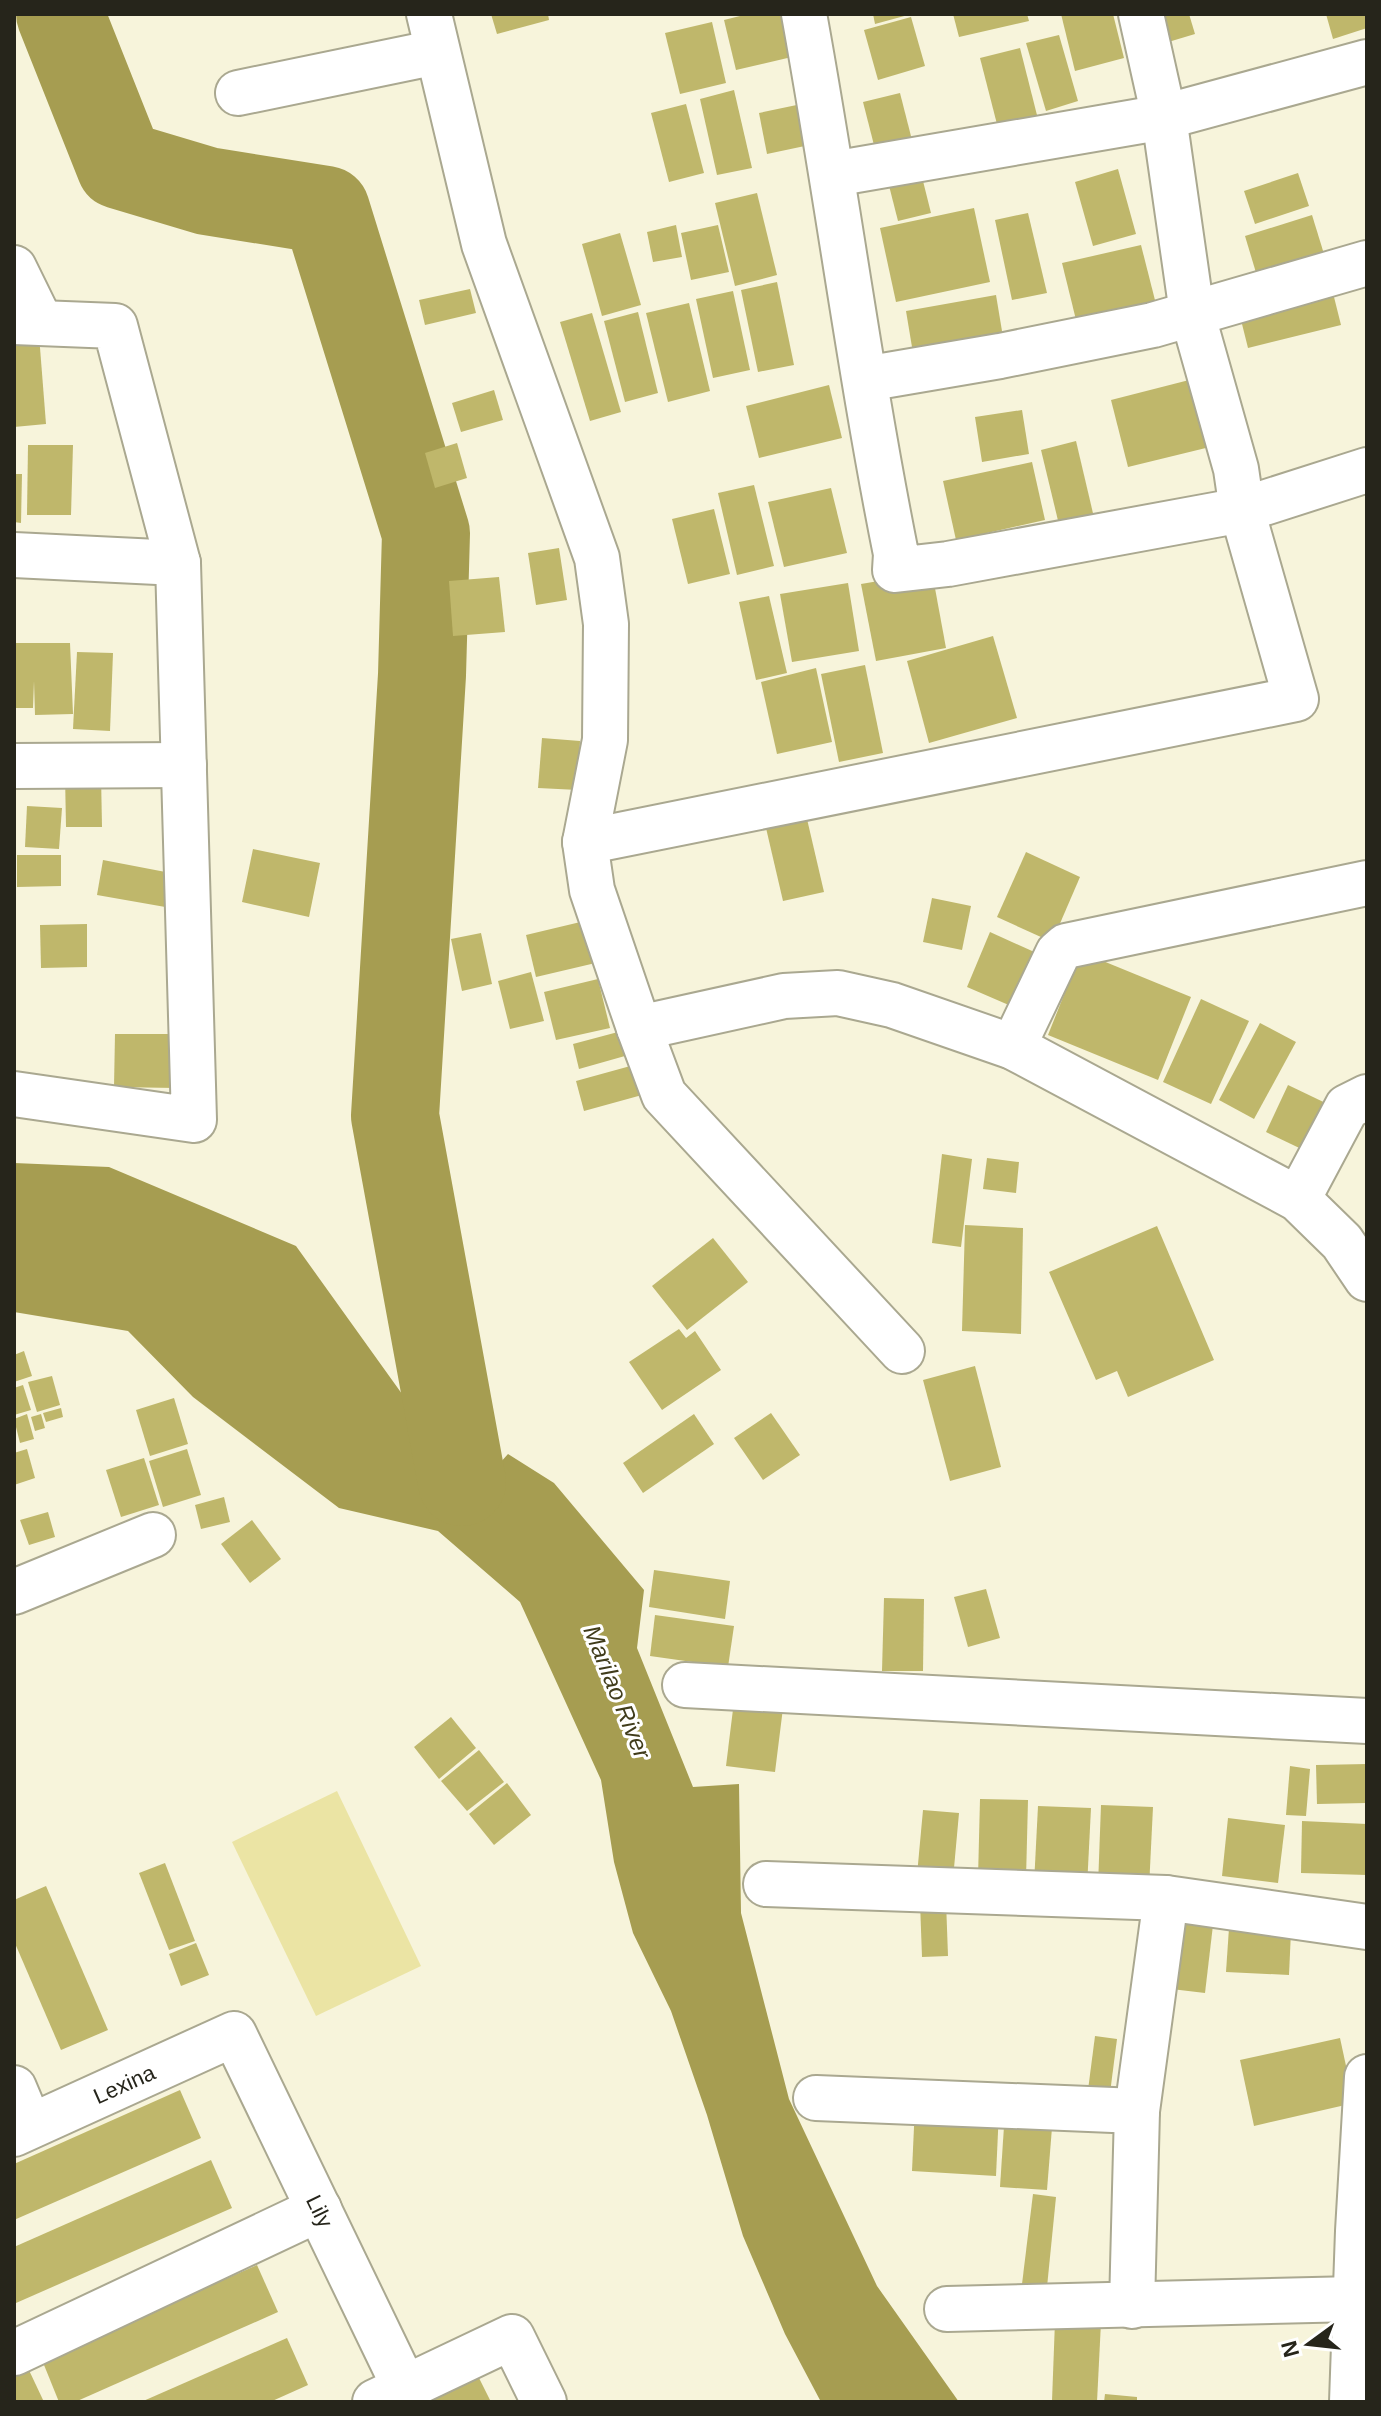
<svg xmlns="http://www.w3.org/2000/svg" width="1381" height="2416" viewBox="0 0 1381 2416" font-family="Arial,sans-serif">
<rect width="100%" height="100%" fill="#f7f4db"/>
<!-- pitch -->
<path fill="#ebe4a4" d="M 337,1791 L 421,1966 L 316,2016 L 232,1842 Z"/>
<!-- water -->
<path fill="#a69d51" d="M 14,1163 L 109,1167 L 296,1246 L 473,1493 L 508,1454 L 554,1483 L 644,1590 L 637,1648 L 693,1787 L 739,1784 L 741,1913 L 789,2099 L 877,2286 L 959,2402 L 821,2402 L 785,2334 L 743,2236 L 707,2115 L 671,2011 L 633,1933 L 614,1862 L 601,1780 L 520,1602 L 438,1531 L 339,1508 L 193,1397 L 128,1331 L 14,1312 Z"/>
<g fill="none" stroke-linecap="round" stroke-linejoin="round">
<!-- river -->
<path stroke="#a69d51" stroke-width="88" d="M 60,14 L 120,165 L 207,191 L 326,210 L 426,533 L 422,675 L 395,1116 L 462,1482"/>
</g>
<!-- building -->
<g fill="#bfb76b">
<path d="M 491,14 L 548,14 L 549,20 L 497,34 Z"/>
<path d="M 748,14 L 786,14 L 796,56 L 736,70 L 724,20 Z"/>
<path d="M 873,14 L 908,14 L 908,15 L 875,24 Z"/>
<path d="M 953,14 L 1027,14 L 1029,21 L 959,37 Z"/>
<path d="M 1061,14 L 1113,14 L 1124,58 L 1075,71 Z"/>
<path d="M 1157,14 L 1189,14 L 1195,34 L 1165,43 Z"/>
<path d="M 1326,14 L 1367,14 L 1367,28 L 1333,39 Z"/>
<path d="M 911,17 L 925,66 L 878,80 L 864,30 Z"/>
<path d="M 712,22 L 726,83 L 680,94 L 665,33 Z"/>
<path d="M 1059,35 L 1078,101 L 1046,111 L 1026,43 Z"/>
<path d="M 1020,48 L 1039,123 L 999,132 L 980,58 Z"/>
<path d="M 734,90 L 752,168 L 717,175 L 700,99 Z"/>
<path d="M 900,93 L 913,144 L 876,153 L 863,102 Z"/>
<path d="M 811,102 L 819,143 L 767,154 L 759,113 Z"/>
<path d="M 686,104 L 704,173 L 669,182 L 651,113 Z"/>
<path d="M 918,161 L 931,213 L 898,221 L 885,170 Z"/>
<path d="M 1118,169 L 1136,234 L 1093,246 L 1075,182 Z"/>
<path d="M 1298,173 L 1309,206 L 1255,224 L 1244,191 Z"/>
<path d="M 757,193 L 777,275 L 735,286 L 715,203 Z"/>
<path d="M 974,208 L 990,282 L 896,302 L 880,228 Z"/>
<path d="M 1028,213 L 1047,293 L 1012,300 L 995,220 Z"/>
<path d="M 1312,215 L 1324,254 L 1257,276 L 1245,236 Z"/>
<path d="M 676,225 L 682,257 L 653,262 L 647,232 Z"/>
<path d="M 718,225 L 729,272 L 691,280 L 681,233 Z"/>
<path d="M 620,233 L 641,305 L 602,316 L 582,244 Z"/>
<path d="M 1141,245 L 1158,312 L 1079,332 L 1062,263 Z"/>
<path d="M 777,282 L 794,365 L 758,372 L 741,290 Z"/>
<path d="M 470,289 L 476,313 L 425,325 L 419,300 Z"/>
<path d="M 1332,289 L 1341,325 L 1248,348 L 1239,312 Z"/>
<path d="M 733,291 L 750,370 L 713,378 L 696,299 Z"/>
<path d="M 996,295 L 1005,349 L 915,365 L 906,311 Z"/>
<path d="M 689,303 L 710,391 L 668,402 L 646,313 Z"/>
<path d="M 638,312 L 658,393 L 625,402 L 604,321 Z"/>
<path d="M 592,313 L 621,412 L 590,421 L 560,322 Z"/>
<path d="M 39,335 L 46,424 L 14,427 L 14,337 Z"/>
<path d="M 1197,378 L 1214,446 L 1128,467 L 1111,400 Z"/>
<path d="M 829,385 L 842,438 L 759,458 L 746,406 Z"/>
<path d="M 494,390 L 503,420 L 461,432 L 452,403 Z"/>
<path d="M 1022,410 L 1029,454 L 982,462 L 975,417 Z"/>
<path d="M 1076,441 L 1096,526 L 1061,533 L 1041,450 Z"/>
<path d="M 457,443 L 467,478 L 435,488 L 425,453 Z"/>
<path d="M 28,445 L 73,445 L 71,515 L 27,515 Z"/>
<path d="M 1032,462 L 1045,520 L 956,540 L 943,481 Z"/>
<path d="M 14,474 L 22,474 L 21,523 L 14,522 Z"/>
<path d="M 754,485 L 774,566 L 737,575 L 718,493 Z"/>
<path d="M 831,488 L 847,553 L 784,567 L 768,502 Z"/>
<path d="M 714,509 L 730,574 L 688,584 L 672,519 Z"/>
<path d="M 559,548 L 567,600 L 536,605 L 528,553 Z"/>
<path d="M 932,572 L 946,648 L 876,661 L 861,584 Z"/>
<path d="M 499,577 L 505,632 L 453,636 L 449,581 Z"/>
<path d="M 848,583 L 859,651 L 792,662 L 780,594 Z"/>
<path d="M 769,596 L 787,673 L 756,680 L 739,602 Z"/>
<path d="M 993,636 L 1017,718 L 929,743 L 907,661 Z"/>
<path d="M 14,643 L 70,643 L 73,714 L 35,715 L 34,681 L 33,708 L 14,708 Z"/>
<path d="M 77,652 L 113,653 L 110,731 L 73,729 Z"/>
<path d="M 865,665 L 883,753 L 839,762 L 821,674 Z"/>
<path d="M 816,668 L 832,742 L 777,754 L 761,682 Z"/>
<path d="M 542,738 L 580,741 L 578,790 L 538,788 Z"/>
<path d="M 65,775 L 101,775 L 102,827 L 66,827 Z"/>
<path d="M 27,806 L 62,808 L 59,849 L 25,847 Z"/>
<path d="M 807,819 L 824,892 L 783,901 L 766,828 Z"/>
<path d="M 253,849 L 320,863 L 309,917 L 242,902 Z"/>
<path d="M 1026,852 L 1080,877 L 1052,942 L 997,917 Z"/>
<path d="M 17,855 L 61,855 L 61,886 L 17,887 Z"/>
<path d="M 103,860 L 176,874 L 171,908 L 97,895 Z"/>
<path d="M 932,898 L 971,906 L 962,950 L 923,942 Z"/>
<path d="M 593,919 L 604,961 L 536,977 L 526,935 Z"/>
<path d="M 87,924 L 87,967 L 41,968 L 40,925 Z"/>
<path d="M 990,932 L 1041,955 L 1018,1009 L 967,987 Z"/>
<path d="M 481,933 L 492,984 L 462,991 L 451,939 Z"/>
<path d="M 1081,952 L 1191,997 L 1158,1080 L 1048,1035 Z"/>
<path d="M 531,972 L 544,1021 L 510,1029 L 498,981 Z"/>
<path d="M 598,979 L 610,1028 L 556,1040 L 544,992 Z"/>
<path d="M 1201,999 L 1249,1021 L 1211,1104 L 1163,1082 Z"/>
<path d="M 1260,1023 L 1296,1042 L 1254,1119 L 1219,1100 Z"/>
<path d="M 633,1028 L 639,1052 L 579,1069 L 573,1044 Z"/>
<path d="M 115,1034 L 177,1034 L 176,1088 L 114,1087 Z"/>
<path d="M 634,1065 L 642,1095 L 584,1111 L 576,1081 Z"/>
<path d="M 1288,1085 L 1336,1108 L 1314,1155 L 1266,1132 Z"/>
<path d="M 942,1154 L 972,1159 L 961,1247 L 932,1243 Z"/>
<path d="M 987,1158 L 1019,1162 L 1016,1193 L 983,1189 Z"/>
<path d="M 965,1225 L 1023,1228 L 1021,1334 L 962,1331 Z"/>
<path d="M 1157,1226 L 1214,1360 L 1128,1397 L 1117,1371 L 1096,1380 L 1049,1272 Z"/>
<path d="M 713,1238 L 748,1282 L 687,1330 L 652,1286 Z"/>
<path d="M 679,1329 L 686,1338 L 695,1331 L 721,1370 L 662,1410 L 629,1362 Z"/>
<path d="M 24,1351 L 32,1376 L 14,1382 L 14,1355 Z"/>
<path d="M 975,1366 L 1001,1467 L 950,1481 L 923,1380 Z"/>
<path d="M 52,1376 L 60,1405 L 37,1412 L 28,1382 Z"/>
<path d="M 23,1385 L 31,1410 L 14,1415 L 14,1388 Z"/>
<path d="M 174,1398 L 188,1444 L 150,1456 L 136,1410 Z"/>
<path d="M 61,1408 L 63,1417 L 46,1422 L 43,1413 Z"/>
<path d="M 771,1413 L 800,1455 L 763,1480 L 734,1438 Z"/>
<path d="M 27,1414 L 34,1439 L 20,1443 L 14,1419 Z"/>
<path d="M 41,1414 L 45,1428 L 35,1431 L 31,1417 Z"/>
<path d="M 694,1414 L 714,1444 L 643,1493 L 623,1463 Z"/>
<path d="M 27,1449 L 35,1478 L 14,1485 L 14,1453 Z"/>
<path d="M 187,1449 L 201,1495 L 163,1507 L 149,1461 Z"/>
<path d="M 144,1458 L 159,1505 L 121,1517 L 106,1470 Z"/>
<path d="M 224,1497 L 230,1522 L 201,1529 L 195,1505 Z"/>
<path d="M 48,1512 L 55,1537 L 29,1545 L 20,1520 Z"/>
<path d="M 252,1520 L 281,1559 L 250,1583 L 221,1544 Z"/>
<path d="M 654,1570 L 730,1581 L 725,1619 L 649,1607 Z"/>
<path d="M 986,1589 L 1000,1638 L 968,1647 L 954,1597 Z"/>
<path d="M 884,1598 L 924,1599 L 923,1671 L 882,1671 Z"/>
<path d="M 655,1615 L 734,1626 L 728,1667 L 650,1656 Z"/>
<path d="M 735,1693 L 784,1700 L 775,1772 L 726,1766 Z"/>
<path d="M 451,1717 L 476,1748 L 439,1779 L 414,1747 Z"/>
<path d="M 479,1750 L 504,1782 L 467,1811 L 441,1781 Z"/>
<path d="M 1367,1764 L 1367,1803 L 1317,1804 L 1316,1765 Z"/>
<path d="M 1290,1766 L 1310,1769 L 1306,1816 L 1286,1815 Z"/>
<path d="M 507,1783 L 531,1815 L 494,1845 L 469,1814 Z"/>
<path d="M 980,1799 L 1028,1800 L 1026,1879 L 978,1878 Z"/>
<path d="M 1101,1805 L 1153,1807 L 1149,1888 L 1098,1886 Z"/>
<path d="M 1038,1806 L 1091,1808 L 1087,1887 L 1034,1884 Z"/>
<path d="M 923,1810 L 959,1813 L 953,1879 L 917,1875 Z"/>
<path d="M 1228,1818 L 1285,1825 L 1278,1883 L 1222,1876 Z"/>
<path d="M 1302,1821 L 1367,1824 L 1367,1875 L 1301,1873 Z"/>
<path d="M 165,1863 L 195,1941 L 169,1950 L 139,1873 Z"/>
<path d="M 46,1886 L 108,2030 L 61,2050 L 14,1941 L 14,1900 Z"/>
<path d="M 946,1901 L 948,1956 L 922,1957 L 920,1902 Z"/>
<path d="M 1170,1920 L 1213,1925 L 1205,1993 L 1163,1988 Z"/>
<path d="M 1229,1928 L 1291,1931 L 1289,1975 L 1226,1972 Z"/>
<path d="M 196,1943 L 209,1975 L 181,1986 L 169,1954 Z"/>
<path d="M 1095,2036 L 1117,2039 L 1110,2093 L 1088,2090 Z"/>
<path d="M 1340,2038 L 1354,2103 L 1254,2126 L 1240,2060 Z"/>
<path d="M 180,2090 L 201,2138 L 14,2220 L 14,2164 Z"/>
<path d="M 915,2105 L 999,2110 L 996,2176 L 912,2171 Z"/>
<path d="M 1005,2111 L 1053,2115 L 1047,2190 L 1000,2187 Z"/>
<path d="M 211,2160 L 232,2208 L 16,2303 L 14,2247 Z"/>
<path d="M 1033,2194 L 1056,2197 L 1047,2287 L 1022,2284 Z"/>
<path d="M 257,2265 L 278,2312 L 75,2402 L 59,2402 L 42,2360 Z"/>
<path d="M 1055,2321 L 1101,2322 L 1097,2402 L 1052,2401 Z"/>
<path d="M 287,2338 L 308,2385 L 270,2402 L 141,2402 Z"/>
<path d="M 27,2366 L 44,2402 L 14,2402 L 14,2373 Z"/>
<path d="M 478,2376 L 491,2402 L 425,2402 Z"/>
<path d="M 1105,2394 L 1137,2397 L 1137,2402 L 1104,2402 Z"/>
</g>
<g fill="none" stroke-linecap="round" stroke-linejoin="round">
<!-- minor casing -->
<g stroke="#aaa890" stroke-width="48">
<g id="minor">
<path d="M 429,14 L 484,244 L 597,558 L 606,624 L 605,740 L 585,842 L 592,890 L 639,1028 L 664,1095 L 902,1351"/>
<path d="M 804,14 C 837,194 860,375 896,554 L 895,570 L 948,564 L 1242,510 L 1367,470"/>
<path d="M 238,93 L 437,52"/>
<path d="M 833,174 L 1164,117 L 1367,62"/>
<path d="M 14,268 L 40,321"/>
<path d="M 14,322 L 115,326 L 178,563 L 194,1120 L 14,1094"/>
<path d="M 865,379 L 1000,356 L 1153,325 L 1367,263"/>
<path d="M 14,555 L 178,563"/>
<path d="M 14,766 L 184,765"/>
<path d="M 585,842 L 1296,699 L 1242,510 L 1236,469 L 1192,313 L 1164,117 L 1141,14"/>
<path d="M 639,1028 L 784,996 L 838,993 L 892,1005 L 1013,1047 L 1298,1199 L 1342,1242 L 1367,1279"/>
<path d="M 1013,1047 L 1058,953 L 1066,946 L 1367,883"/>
<path d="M 1298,1199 L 1347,1107 L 1367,1097"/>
<path d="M 14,1592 L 153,1535"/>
<path d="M 685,1685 L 1367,1721"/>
<path d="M 766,1884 L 1166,1898 L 1367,1927"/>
<path d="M 14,2088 L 30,2126"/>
<path d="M 816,2098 L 1137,2111"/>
<path d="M 14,2134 L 234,2034 L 405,2388"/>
<path d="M 1132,2306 L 1137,2111 L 1166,1898"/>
<path d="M 947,2309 L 1355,2299"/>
<path d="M 14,2353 L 319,2209"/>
<path d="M 375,2402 L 512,2337 L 544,2402"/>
<path d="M 1352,2402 L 1358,2231 L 1367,2077"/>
</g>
</g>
<!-- minor -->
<use href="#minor" stroke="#fff" stroke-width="44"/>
</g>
<g text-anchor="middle" stroke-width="6" stroke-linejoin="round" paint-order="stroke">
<!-- street labels -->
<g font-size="22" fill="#26251b" stroke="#fff">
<text transform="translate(124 2084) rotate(-24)" y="8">Lexina</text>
<text transform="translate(320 2211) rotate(64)" y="8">Lily</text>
</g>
<!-- water labels -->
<g font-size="24" font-style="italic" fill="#403c1b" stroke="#fff">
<text transform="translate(617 1692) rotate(68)" y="8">Marilao River</text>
</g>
</g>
<!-- border -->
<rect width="1381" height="2416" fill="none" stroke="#26251b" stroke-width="32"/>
<!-- north arrow -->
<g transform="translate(1309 2344) rotate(255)" stroke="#ffffff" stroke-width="6" paint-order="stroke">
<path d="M0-6L14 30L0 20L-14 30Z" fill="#26251b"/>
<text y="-12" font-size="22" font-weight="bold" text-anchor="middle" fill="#26251b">N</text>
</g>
</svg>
